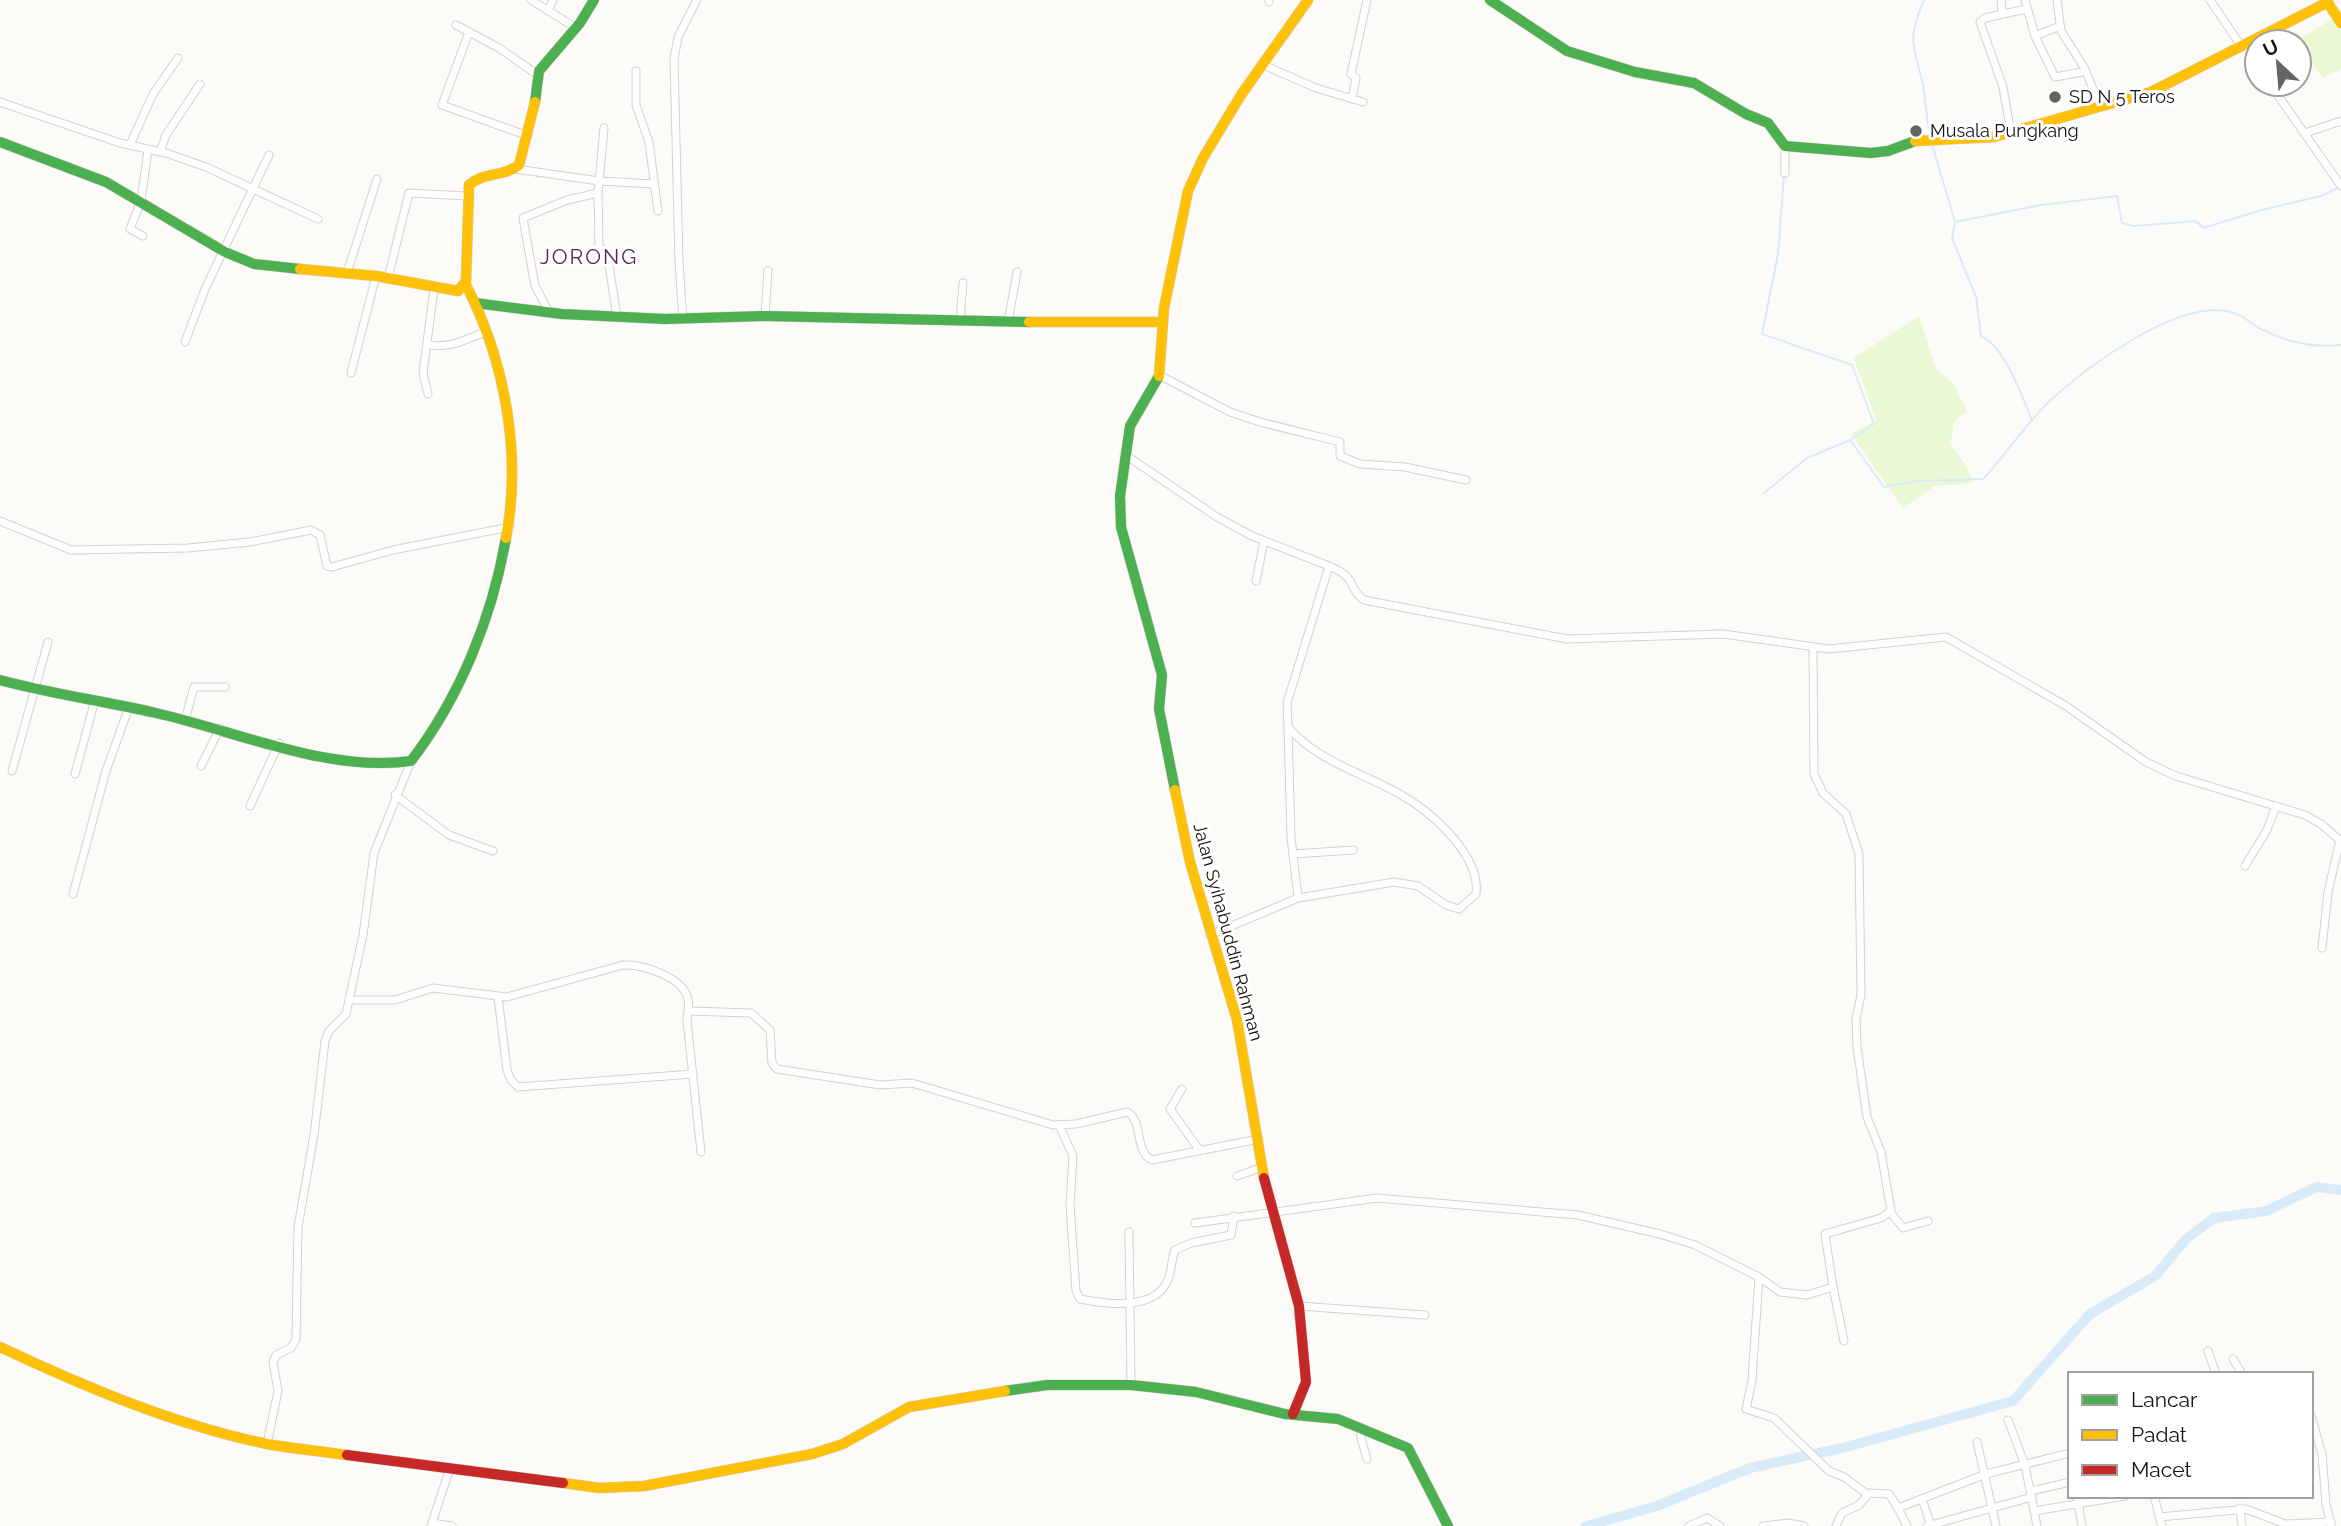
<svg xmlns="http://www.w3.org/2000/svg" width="2341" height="1526" viewBox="0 0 2341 1526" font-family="Raleway,sans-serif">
<rect width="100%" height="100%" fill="#fdfbf8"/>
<!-- green -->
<g fill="#eaf8d4">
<path d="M 2336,17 L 2341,26 L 2341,69 L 2323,78 L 2296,41 Z"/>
<path d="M 1919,316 L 1936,369 L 1954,384 L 1967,411 L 1955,420 L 1950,444 L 1966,465 L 1973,483 L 1935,486 L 1903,508 L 1851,434 L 1876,420 L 1854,358 Z"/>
</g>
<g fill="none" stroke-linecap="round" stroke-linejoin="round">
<!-- stream -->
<g stroke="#d9ebf9" stroke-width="2">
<path d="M 1924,0 C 1906,42 1914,44 1923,85 C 1926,101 1926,118 1930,134"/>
<path d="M 1932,144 L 1955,222 L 2041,205 L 2117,196 L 2122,223 L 2133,226 L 2196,221 L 2203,228 L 2265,209 L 2321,196 L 2338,188"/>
<path d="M 1784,176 L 1778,254 L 1762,334 L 1852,365 L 1874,424 L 1850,440"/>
<path d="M 1955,223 L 1952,238 L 1976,297 L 1981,336 C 2005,347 2022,396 2032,420"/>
<path d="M 1764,493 L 1807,458 L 1850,440 L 1884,487 L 1917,481 L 1983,479 C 2008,453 2026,422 2053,398 C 2089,365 2176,302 2226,311 C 2245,314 2248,323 2263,330 C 2289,343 2313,348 2341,345"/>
</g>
<!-- river -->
<path stroke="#d9ebf9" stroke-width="10" d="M 1586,1526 L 1657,1506 L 1750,1468 L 1842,1448 L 2013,1401 L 2090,1314 L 2155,1276 L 2186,1239 L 2214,1218 L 2266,1211 L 2317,1187 L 2341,1190"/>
<!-- street casing -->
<g stroke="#d4d1ce" stroke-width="9">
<g id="street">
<path d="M 531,0 L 576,28"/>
<path d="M 2001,0 L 2002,13"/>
<path d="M 2025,0 L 2035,36 L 2055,77 L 2082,72"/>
<path d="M 2057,0 L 2061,31 L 2085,69 L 2099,104"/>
<path d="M 2210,0 L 2241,46"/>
<path d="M 1269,2 L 1269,0"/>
<path d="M 548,11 L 553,0"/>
<path d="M 456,25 L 499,48 L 538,75"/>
<path d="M 469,32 L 442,105 L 528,136"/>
<path d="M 2035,36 L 2060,26"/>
<path d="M 2250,42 L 2257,58"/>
<path d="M 1261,64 L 1316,88 L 1363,102"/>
<path d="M 636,71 L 636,105 L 649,142 L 658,211"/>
<path d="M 2270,84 L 2341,186"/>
<path d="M 1352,99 L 1356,78 L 1351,74 L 1367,0"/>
<path d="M 0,102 L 120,143 L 166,153 L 206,167 L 318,219"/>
<path d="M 604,128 L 598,193 L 599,247 L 607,252 L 617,317"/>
<path d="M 2010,128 L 2003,87 L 1980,22 L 1985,18 L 2026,9"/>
<path d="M 2305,133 L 2341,121"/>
<path d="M 130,145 L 153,94 L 178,58"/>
<path d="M 1785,146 L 1785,173"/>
<path d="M 160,152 L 166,135 L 200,84"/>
<path d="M 516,169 L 599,181 L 654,184"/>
<path d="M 143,236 L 130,229 L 141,201 L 148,150"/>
<path d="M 347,273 L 377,179"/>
<path d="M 388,278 L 409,193 L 467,196"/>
<path d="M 549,312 L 535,286 L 523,218 L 567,200 L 598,193"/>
<path d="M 765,316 L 768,271"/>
<path d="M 683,319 L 679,263 L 674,59 L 678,37 L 697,0"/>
<path d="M 960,322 L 963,283"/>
<path d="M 1008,322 L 1017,272"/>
<path d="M 185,342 L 205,289 L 269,155"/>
<path d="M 427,344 C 447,350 467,339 485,332"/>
<path d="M 351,373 L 376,276"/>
<path d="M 1159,375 L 1230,412 L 1260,422 L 1340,442 L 1340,456 L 1360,464 L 1405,467 L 1466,480"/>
<path d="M 428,394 L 423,373 L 434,289"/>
<path d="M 1124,454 L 1217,517 L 1252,536 L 1329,566 L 1287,703 L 1288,727 C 1317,761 1360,772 1398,793 C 1429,810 1481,854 1476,894 L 1459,909 L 1446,905 L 1418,886 L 1394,882 L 1298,898 L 1210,935"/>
<path d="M 0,521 L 71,550 L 188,548 L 250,542 L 311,530 L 320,535 L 327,566 L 332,567 L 393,550 L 510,527"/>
<path d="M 1329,566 C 1359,578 1348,590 1364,600 L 1567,639 L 1723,634 L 1829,649 L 1946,637 L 2066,706 L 2146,762 L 2176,776 L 2305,815 L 2321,824 L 2341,841"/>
<path d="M 1256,581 L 1264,541"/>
<path d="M 185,720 L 194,687 L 225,687"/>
<path d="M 1288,728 L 1291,837 L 1298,898"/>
<path d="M 201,766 L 220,728"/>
<path d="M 12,771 L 48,642"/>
<path d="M 75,774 L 95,700"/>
<path d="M 395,795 L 449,835 L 493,851"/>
<path d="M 250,806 L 279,743"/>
<path d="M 1293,854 L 1353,850"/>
<path d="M 2245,866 L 2267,830 L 2276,806"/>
<path d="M 73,894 L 106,771 L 129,707"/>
<path d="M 2322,948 L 2328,892 L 2340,840"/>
<path d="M 498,997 L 507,1070 L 511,1080 L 518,1087 L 693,1074"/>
<path d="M 349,1000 L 395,1000 L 433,988 L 507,997 L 623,965 C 643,964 683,977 688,999 C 690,1007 687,1013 687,1021 L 701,1152"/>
<path d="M 688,1011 L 751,1013 L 770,1030 L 772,1063 L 777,1069 L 880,1085 L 912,1083 L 1053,1125 L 1076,1124 L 1127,1112 C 1144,1121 1134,1152 1152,1160 L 1259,1139"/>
<path d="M 1182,1089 L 1170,1109 L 1198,1148"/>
<path d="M 1059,1125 L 1073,1156 L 1070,1206 L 1076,1291 L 1080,1299 C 1105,1304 1153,1311 1167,1282 C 1172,1272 1171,1260 1175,1250 L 1191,1243 L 1231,1235 L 1234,1216"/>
<path d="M 1237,1176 L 1263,1167"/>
<path d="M 1891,1213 L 1903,1228 L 1928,1221"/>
<path d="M 1195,1223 L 1377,1198 L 1578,1215 L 1660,1234 L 1695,1245 L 1759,1277 L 1780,1292 L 1807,1295 L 1833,1287 L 1825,1234 L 1881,1218 L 1891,1211 L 1881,1152 L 1867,1117 L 1857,1047 L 1856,1019 L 1861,995 L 1859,854 L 1846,814 L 1823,793 L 1814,774 L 1813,648"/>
<path d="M 1129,1232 L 1131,1385"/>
<path d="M 1759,1277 L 1752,1381 L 1746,1409 L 1774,1418 L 1829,1471 L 1844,1477 L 1867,1494"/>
<path d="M 1833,1287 L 1844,1341"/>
<path d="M 1299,1306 L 1425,1315"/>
<path d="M 2208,1351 L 2216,1374"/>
<path d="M 2233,1359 L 2242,1374"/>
<path d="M 2311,1416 L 2322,1454 L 2326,1504 L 2331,1525"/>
<path d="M 2008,1420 L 2025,1465 L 2037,1526"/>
<path d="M 1361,1427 L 1361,1438 L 1367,1459"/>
<path d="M 1977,1442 L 1996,1526"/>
<path d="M 267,1444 L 278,1391 L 273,1362 L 276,1355 L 291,1348 L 296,1339 L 298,1227 L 314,1135 L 325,1041 L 329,1031 L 346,1014 L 363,935 L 374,853 L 411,761"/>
<path d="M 2031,1491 L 2070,1482"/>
<path d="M 2077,1496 L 2082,1526"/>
<path d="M 2154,1496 L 2162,1526"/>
<path d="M 1922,1499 L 1931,1526"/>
<path d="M 2240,1508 L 2242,1526"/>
<path d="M 2034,1511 L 2125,1496"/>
<path d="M 2159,1517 L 2246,1509 L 2285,1524 L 2331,1522"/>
<path d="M 432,1523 L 452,1526"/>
<path d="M 431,1526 L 450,1468"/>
<path d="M 1689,1526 L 1707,1518 L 1720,1526"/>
<path d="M 1763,1526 L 1788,1523 L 1804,1526"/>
<path d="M 1836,1526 L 1842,1513 L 1859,1505 L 1869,1493 L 1889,1494 L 1898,1508"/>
<path d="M 1907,1526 L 1898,1508 L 1986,1474 L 2070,1453"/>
<path d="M 1927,1526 L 2032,1497"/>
</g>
</g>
<!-- fast casing -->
<g stroke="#d4d1ce" stroke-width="11">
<g id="fast">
<path d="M 1490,0 L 1567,51 L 1635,72 L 1694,83 L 1746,114 L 1768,123 L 1785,146 L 1871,153 L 1888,151 L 1915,141"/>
<path d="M 535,102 L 539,71 L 580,23 L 594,0"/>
<path d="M 0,142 L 106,182 L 225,252 L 254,264 L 300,269"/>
<path d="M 475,303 L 562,314 L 665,319 L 765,316 L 1029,322"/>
<path d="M 1159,376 L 1130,426 L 1120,496 L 1121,527 L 1162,675 L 1159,709 L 1175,790"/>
<path d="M 0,680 C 52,694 104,701 156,713 C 236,731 329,773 411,761 C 460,697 492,618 506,538"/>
<path d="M 1005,1391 L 1047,1385 L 1131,1385 L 1196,1392 L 1285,1414 L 1338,1419 L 1408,1448 L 1448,1526"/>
</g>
</g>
<!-- slow casing -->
<g stroke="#d4d1ce" stroke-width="11">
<g id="slow">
<path d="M 2326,0 L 2341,23"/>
<path d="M 1915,141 L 1994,137 L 2151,92 L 2328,2"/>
<path d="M 300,269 L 376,276 L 458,291 L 466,281 L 469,185 C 483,172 504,177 519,165 L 535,102"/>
<path d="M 466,285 C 505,361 522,454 506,538"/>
<path d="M 1029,322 L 1163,322"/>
<path d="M 1159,376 L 1164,308 L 1188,191 L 1203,158 L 1241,95 L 1308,0"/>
<path d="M 1175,790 L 1190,862 L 1237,1020 L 1264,1178"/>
<path d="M 0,1347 C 85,1387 175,1425 267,1444 C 294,1449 321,1451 347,1455"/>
<path d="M 563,1483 L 600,1488 L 644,1486 L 812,1454 L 843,1444 L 909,1407 L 1005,1391"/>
</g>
</g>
<!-- jam casing -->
<g stroke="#d4d1ce" stroke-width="11">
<g id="jam">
<path d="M 1264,1178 L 1299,1306 L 1306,1382 L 1293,1414"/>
<path d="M 347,1455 L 563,1483"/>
</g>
</g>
<!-- street -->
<use href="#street" stroke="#fffefe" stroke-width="7"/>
<!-- fast -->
<use href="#fast" stroke="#4caf50" stroke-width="10"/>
<!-- slow -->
<use href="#slow" stroke="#ffc107" stroke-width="10"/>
<!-- jam -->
<use href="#jam" stroke="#c62828" stroke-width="10"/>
</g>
<!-- markers -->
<g fill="#666461" stroke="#fff" stroke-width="2.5">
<circle cx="2055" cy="97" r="7"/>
<circle cx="1916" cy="131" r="7"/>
</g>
<g text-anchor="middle" stroke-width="6" stroke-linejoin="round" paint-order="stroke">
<!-- poi labels -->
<g font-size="18" fill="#15120f" stroke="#fff" text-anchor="start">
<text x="2069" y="103">SD N 5 Teros</text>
<text x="1930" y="137">Musala Pungkang</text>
</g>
<!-- street labels -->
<g font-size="18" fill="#15120f" stroke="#fff">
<text transform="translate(1228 932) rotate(75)" y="6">Jalan Syihabuddin Rahman</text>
</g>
<!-- quarter labels -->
<g font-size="21" letter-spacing="2" fill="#592655" stroke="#fff">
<text x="589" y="264">JORONG</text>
</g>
</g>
<!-- legend -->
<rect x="2068" y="1372" width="245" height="126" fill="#ffffff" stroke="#a1a09f" stroke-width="2"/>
<rect x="2082" y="1395" width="35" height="10" fill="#4caf50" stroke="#a1a09f" stroke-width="2"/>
<text x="2131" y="1407" font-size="21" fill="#15120f">Lancar</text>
<rect x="2082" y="1430" width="35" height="10" fill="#ffc107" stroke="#a1a09f" stroke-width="2"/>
<text x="2131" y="1442" font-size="21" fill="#15120f">Padat</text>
<rect x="2082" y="1465" width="35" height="10" fill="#c62828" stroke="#a1a09f" stroke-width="2"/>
<text x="2131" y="1477" font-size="21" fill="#15120f">Macet</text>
<!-- north arrow -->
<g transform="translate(2278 63) rotate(334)"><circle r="33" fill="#ffffff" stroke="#a1a09f" stroke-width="2"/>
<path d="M0-5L12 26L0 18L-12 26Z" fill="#666461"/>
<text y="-10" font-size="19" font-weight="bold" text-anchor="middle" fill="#15120f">U</text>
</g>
</svg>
